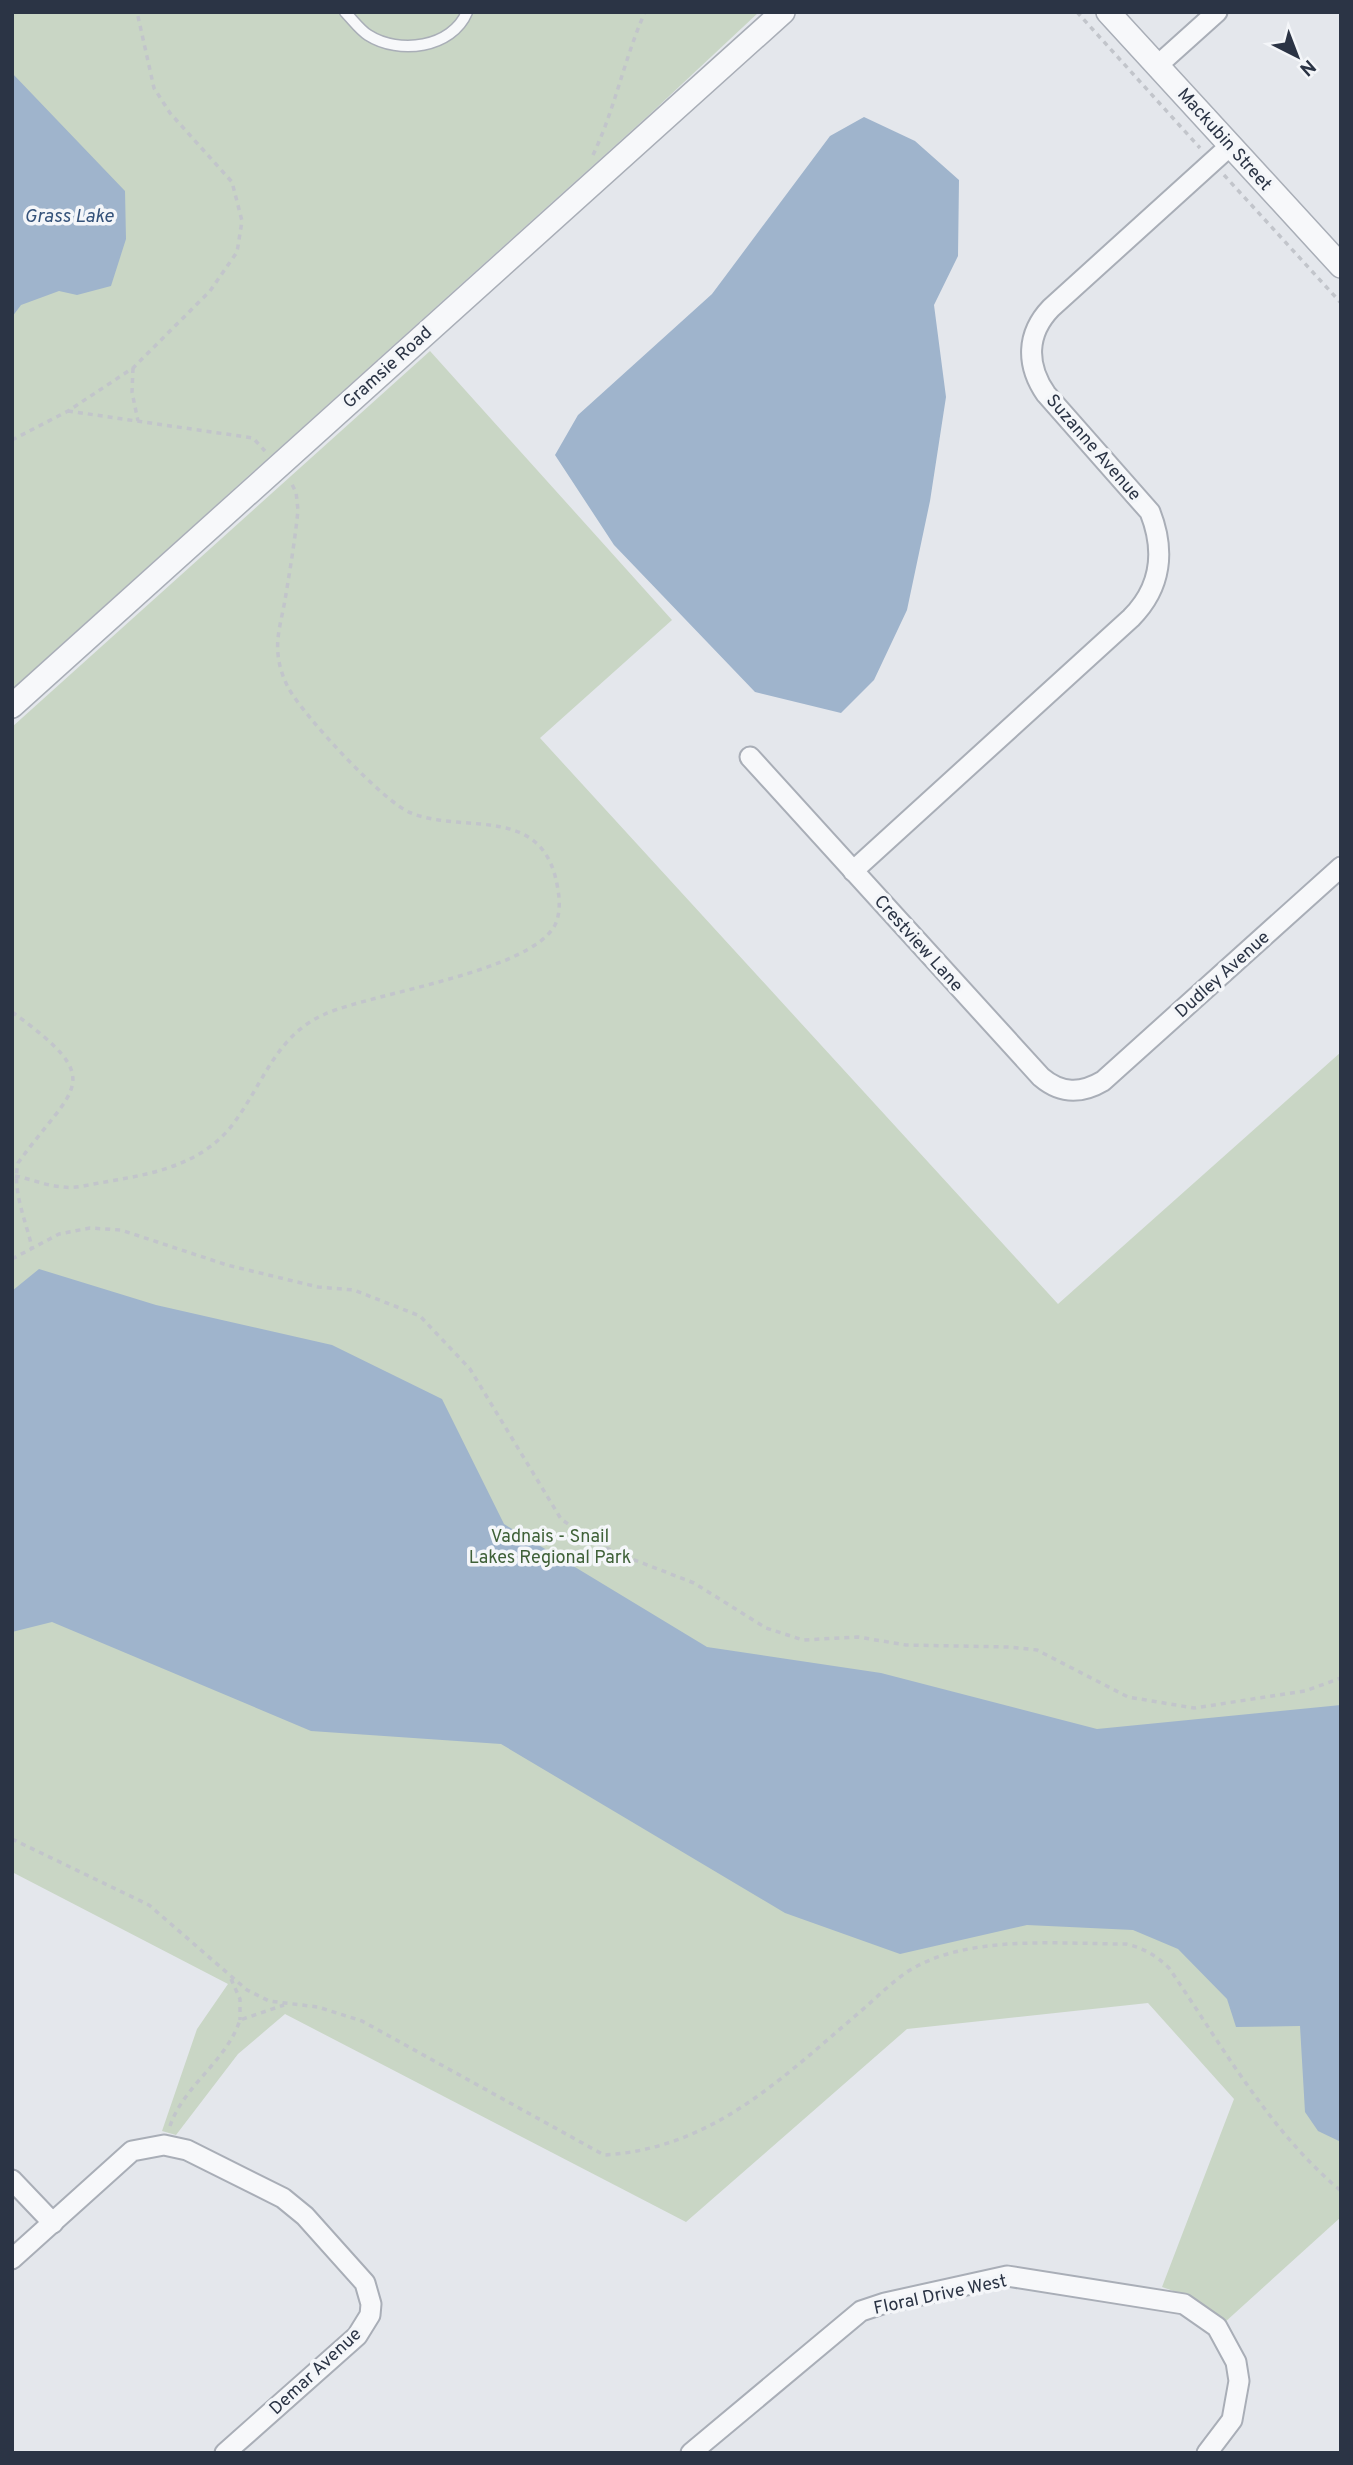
<svg xmlns="http://www.w3.org/2000/svg" width="1353" height="2465" viewBox="0 0 1353 2465" font-family="Overpass,sans-serif">
<rect width="100%" height="100%" fill="#e4e7ec"/>
<!-- green -->
<g fill="#c9d6c5">
<path d="M 12,12 L 759,12 L 650,114 L 12,689 Z"/>
<path d="M 430,351 L 672,620 L 540,738 L 1058,1304 L 1341,1052 L 1341,2217 L 1224,2323 L 1185,2295 L 1162,2287 L 1234,2099 L 1148,2003 L 907,2029 L 686,2222 L 285,2014 L 238,2054 L 176,2135 L 162,2131 L 197,2029 L 228,1984 L 12,1872 L 12,727 Z"/>
</g>
<!-- water -->
<g fill="#9fb4cc">
<path d="M 12,73 L 125,191 L 126,239 L 111,286 L 77,295 L 59,291 L 21,305 L 12,317 Z"/>
<path d="M 864,117 L 915,141 L 959,180 L 958,256 L 934,305 L 946,397 L 930,501 L 907,610 L 874,680 L 841,713 L 755,692 L 614,545 L 555,455 L 578,415 L 712,294 L 830,136 Z"/>
<path d="M 39,1269 L 156,1305 L 332,1345 L 442,1399 L 504,1524 L 707,1647 L 881,1673 L 1097,1729 L 1341,1705 L 1341,2142 L 1318,2131 L 1305,2112 L 1300,2026 L 1236,2027 L 1227,1999 L 1178,1949 L 1133,1930 L 1027,1925 L 900,1954 L 785,1913 L 501,1744 L 311,1731 L 52,1622 L 12,1632 L 12,1291 Z"/>
</g>
<g fill="none" stroke-linecap="round" stroke-linejoin="round">
<!-- service casing -->
<g stroke="#a9aeb7" stroke-width="13">
<path id="service" d="M 345,12 C 352,19 360,30 368,35 C 399,55 452,48 467,12"/>
</g>
<!-- minor casing -->
<g stroke="#a9aeb7" stroke-width="23">
<g id="minor">
<path d="M 1158,65 L 1217,12"/>
<path d="M 750,757 L 1041,1077 C 1061,1094 1081,1094 1103,1081 L 1341,867"/>
<path d="M 853,871 L 1131,618 C 1162,587 1165,550 1150,512 L 1046,394 C 1026,365 1026,334 1051,308 L 1231,145"/>
<path d="M 12,2180 L 53,2223"/>
<path d="M 12,2259 L 132,2151 L 164,2145 L 187,2150 L 283,2198 L 305,2216 L 365,2283 L 371,2304 L 370,2315 L 357,2336 L 225,2453"/>
<path d="M 691,2453 L 861,2311 L 885,2303 L 1007,2276 L 1184,2304 L 1217,2327 L 1236,2362 L 1239,2381 L 1232,2420 L 1207,2453"/>
</g>
</g>
<!-- tertiary casing -->
<g stroke="#a9aeb7" stroke-width="26">
<g id="tertiary">
<path d="M 1108,12 L 1341,266"/>
<path d="M 12,706 L 783,12"/>
</g>
</g>
<!-- path -->
<g stroke="#c2c5cb" stroke-width="3.5" stroke-dasharray="5 5" stroke-linecap="butt">
<path d="M 1077,12 L 1200,148"/>
<path d="M 593,155 C 615,109 624,59 645,12"/>
<path d="M 1224,175 L 1341,303"/>
<path d="M 133,368 L 132,392 L 138,421"/>
<path d="M 68,411 L 253,438 L 265,451"/>
<path d="M 12,440 L 68,411 L 133,368 L 210,291 L 237,252 L 242,221 L 232,182 L 170,113 L 154,88 L 137,12"/>
<path d="M 12,1012 C 109,1082 74,1085 18,1163 C 12,1192 26,1220 32,1248"/>
<path d="M 15,1176 C 31,1179 47,1186 63,1187 C 76,1189 91,1184 105,1182 C 151,1174 198,1166 230,1128 C 262,1088 274,1036 325,1014 C 376,992 530,972 555,925 C 560,915 560,901 558,890 C 545,802 466,835 411,813 C 383,802 305,717 289,689 C 283,678 279,666 278,654 C 276,636 282,618 285,600 C 290,570 295,540 298,510 L 296,492 L 290,481"/>
<path d="M 12,1259 L 59,1234 L 90,1228 L 121,1230 L 227,1265 L 318,1287 L 354,1290 L 420,1316 L 470,1369 L 561,1519 L 594,1542 L 619,1554 L 694,1583 L 766,1628 L 803,1640 L 858,1637 L 906,1645 L 1009,1647 L 1037,1650 L 1128,1697 L 1194,1708 L 1305,1691 L 1341,1678"/>
<path d="M 12,1839 L 149,1905 L 247,1990 L 269,2001 L 318,2007 L 362,2021 L 604,2155 C 709,2149 778,2082 854,2017 C 871,2003 888,1985 907,1972 C 965,1934 1059,1944 1126,1944 C 1143,1948 1156,1955 1169,1968 C 1221,2044 1270,2132 1341,2191"/>
<path d="M 231,1979 L 240,1999 L 240,2020"/>
<path d="M 170,2126 C 184,2085 226,2062 240,2020 L 284,2005"/>
</g>
<!-- service -->
<use href="#service" stroke="#f7f8fa" stroke-width="10"/>
<!-- minor -->
<use href="#minor" stroke="#f7f8fa" stroke-width="19"/>
<!-- tertiary -->
<use href="#tertiary" stroke="#f7f8fa" stroke-width="23"/>
</g>
<g text-anchor="middle" stroke-width="7" stroke-linejoin="round" paint-order="stroke">
<!-- street labels -->
<g font-size="18" fill="#2b3445" stroke="#f4f6f9">
<text transform="translate(1225 139) rotate(48)" y="6">Mackubin Street</text>
<text transform="translate(387 367) rotate(-42)" y="6">Gramsie Road</text>
<text transform="translate(1094 447) rotate(49)" y="6">Suzanne Avenue</text>
<text transform="translate(919 943) rotate(48)" y="6">Crestview Lane</text>
<text transform="translate(1222 974) rotate(-42)" y="6">Dudley Avenue</text>
<text transform="translate(940 2294) rotate(-12)" y="6">Floral Drive West</text>
<text transform="translate(315 2371) rotate(-43)" y="6">Demar Avenue</text>
</g>
<!-- park labels -->
<g font-size="18" fill="#3f6138" stroke="#f4f6f9">
<text x="550" y="1542">Vadnais - Snail<tspan x="550" dy="21">Lakes Regional Park</tspan></text>
</g>
<!-- water labels -->
<g font-size="19" font-style="italic" fill="#34527a" stroke="#f4f6f9">
<text x="69" y="222">Grass Lake</text>
</g>
</g>
<!-- border -->
<rect width="1353" height="2465" fill="none" stroke="#2b3445" stroke-width="28"/>
<!-- north arrow -->
<g transform="translate(1297 56) rotate(138)" stroke="#f4f6f9" stroke-width="5" paint-order="stroke">
<path d="M0-5L12 26L0 18L-12 26Z" fill="#2b3445"/>
<text y="-10" font-size="19" font-weight="bold" text-anchor="middle" fill="#2b3445">N</text>
</g>
</svg>
